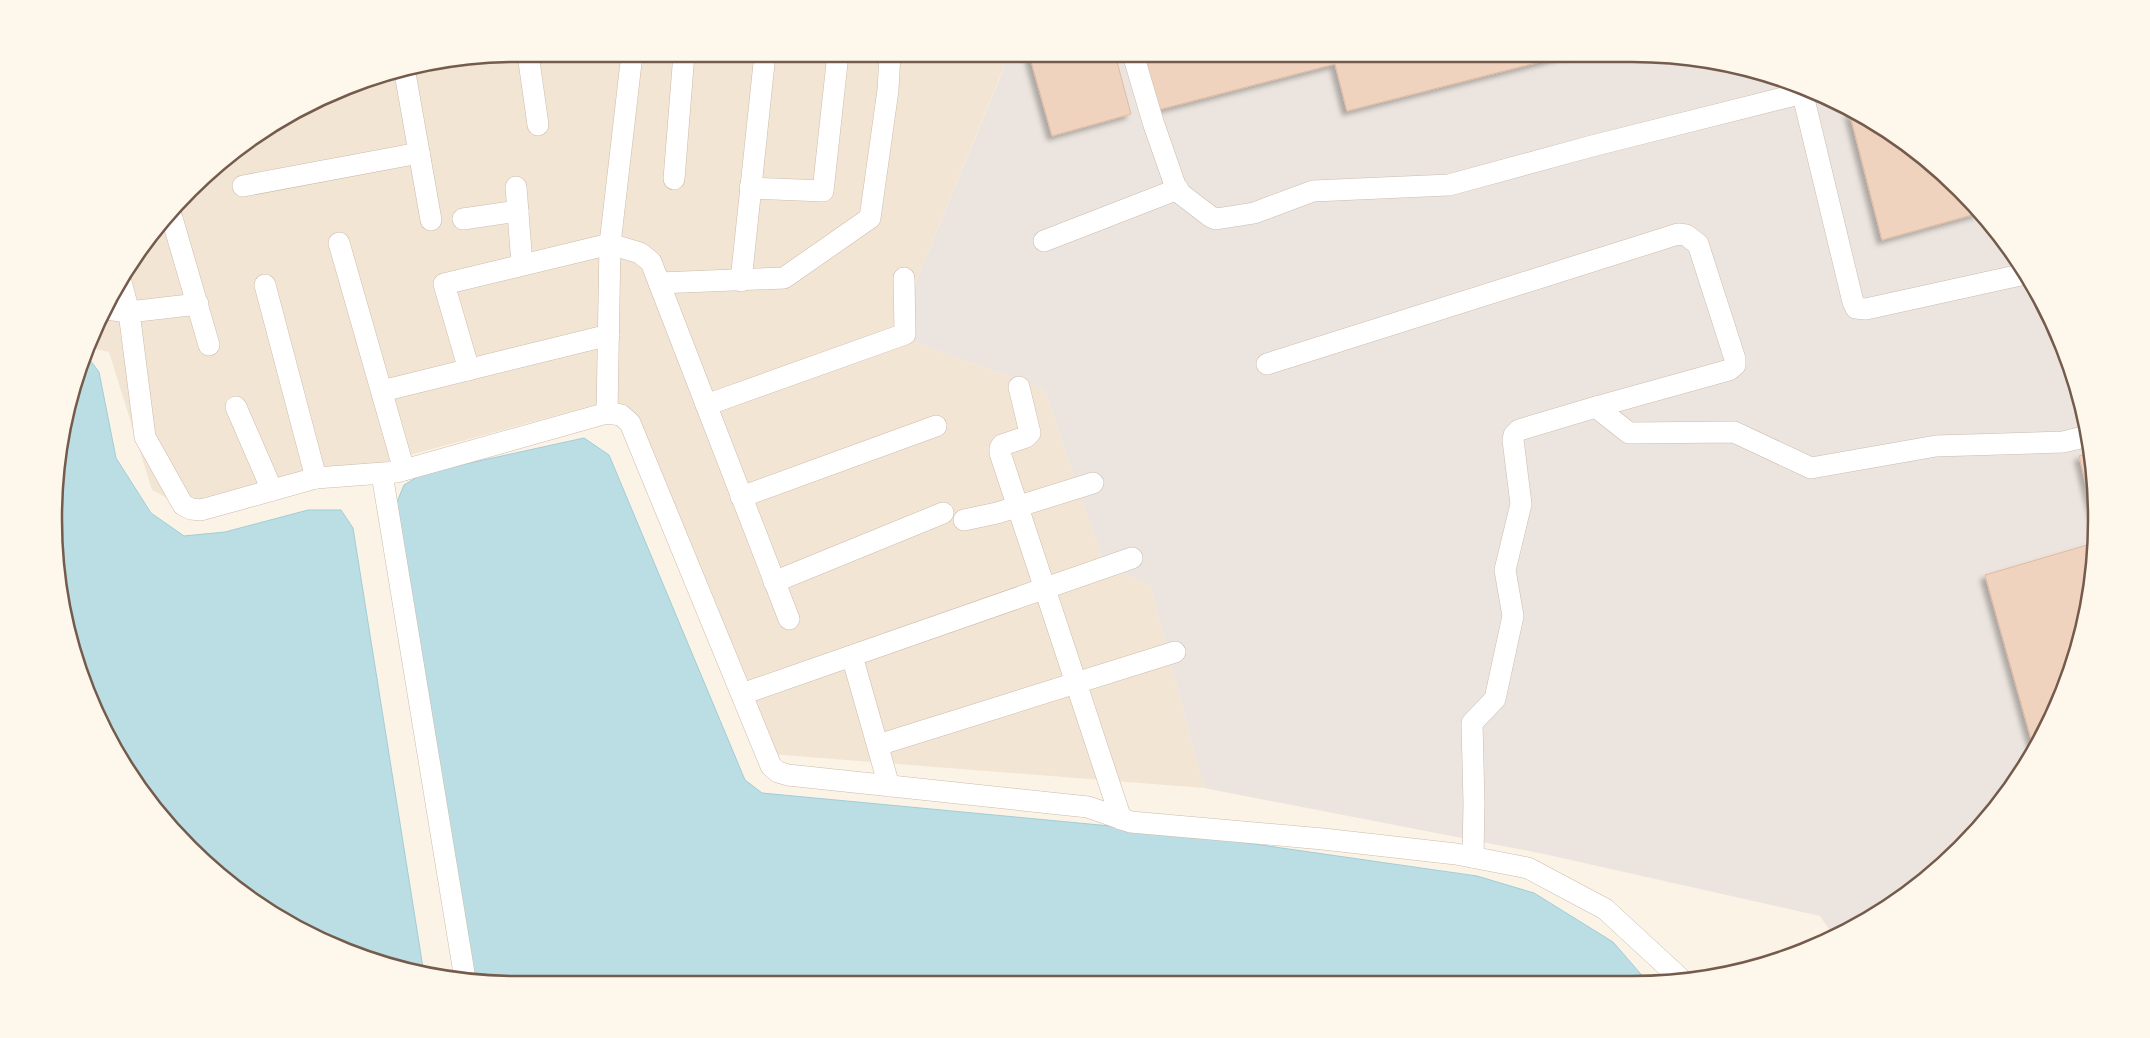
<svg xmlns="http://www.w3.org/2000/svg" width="2150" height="1038" viewBox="0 0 2150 1038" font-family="'Roboto Condensed',sans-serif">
<defs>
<filter id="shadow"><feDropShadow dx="-4.5" dy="4.5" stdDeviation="2.5" flood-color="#0004"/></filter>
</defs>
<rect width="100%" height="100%" fill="#fbf3e6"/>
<!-- residential -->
<path fill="#f3e5d4" d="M 519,54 L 1001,54 L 1004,67 L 894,335 L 1044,389 L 1105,566 L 1150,585 L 1204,788 L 770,754 L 617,399 L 195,513 L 152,490 L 109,352 L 87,347 L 132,261 L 236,150 L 369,79 Z"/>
<!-- industrial -->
<path fill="#ece5df" d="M 1001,54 L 1631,54 L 1722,63 L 1809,89 L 1890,132 L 1960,190 L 2018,261 L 2061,341 L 2087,429 L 2096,519 L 2087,610 L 2061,697 L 2000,802 L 1914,888 L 1833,935 L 1820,916 L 1544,854 L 1204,788 L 1150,585 L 1105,566 L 1044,389 L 894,335 L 1004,68 Z"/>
<!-- water -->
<g fill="#bbdee4" stroke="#a1cdd6">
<path d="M 83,360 L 90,360 L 99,372 L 116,458 L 151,513 L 184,536 L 225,532 L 308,510 L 341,510 L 353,528 L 424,974 L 341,949 L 261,906 L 190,848 L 102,725 L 58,579 L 63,428 Z"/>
<path d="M 584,438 L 609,455 L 745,780 L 762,793 L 1163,831 L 1477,876 L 1534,893 L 1613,942 L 1646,980 L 519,984 L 473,980 L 397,502 L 404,485 L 424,473 Z"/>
</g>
<!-- building -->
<g fill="#f0d3be" stroke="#e2ba9f" filter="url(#shadow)">
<path d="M 1029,54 L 1115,54 L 1131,114 L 1052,136 Z"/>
<path d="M 1143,54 L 1571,54 L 1347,111 L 1335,64 L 1158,110 Z"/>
<path d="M 1849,111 L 1890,132 L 1960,190 L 1979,213 L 1882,240 Z"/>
<path d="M 2090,453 L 2096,519 L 2096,524 L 2079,456 Z"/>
<path d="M 2094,543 L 2087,610 L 2061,697 L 2033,746 L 1985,575 Z"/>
</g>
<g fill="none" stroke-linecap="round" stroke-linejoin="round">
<!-- minor casing -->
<g stroke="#cdbbac" stroke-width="22">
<g id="minor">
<path d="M 528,54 L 538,125"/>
<path d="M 1133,54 L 1153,122 L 1175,185 L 1181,194 L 1211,217 L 1216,219 L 1254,213 L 1313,191 L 1449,185 L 1592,146 L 1803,93"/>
<path d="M 405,73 L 431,220"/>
<path d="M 1801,87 L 1853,302 L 1856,308 L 1866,309 L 2025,274"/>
<path d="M 674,179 L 684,54"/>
<path d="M 243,186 L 419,153"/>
<path d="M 516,187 L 522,264"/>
<path d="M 750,188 L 823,191 L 838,54"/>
<path d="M 172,218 L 209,345"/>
<path d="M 463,219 L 518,211"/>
<path d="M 1044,241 L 1178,189"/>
<path d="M 339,243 L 404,470"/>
<path d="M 741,281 L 765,54"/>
<path d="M 121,282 L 129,312 L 145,437 L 183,505 L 191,509 L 201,510 L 316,478 L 397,472 L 607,413 L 621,415 L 630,423 L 771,766 L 778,772 L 788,775 L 1088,807 L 1131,822 L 1323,839 L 1456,854 L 1528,868 L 1605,909 L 1682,980"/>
<path d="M 659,283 L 784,278 L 870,218 L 888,90 L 890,54"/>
<path d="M 265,285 L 316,478"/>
<path d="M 106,309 L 129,312 L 198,304"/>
<path d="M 1267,364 L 1678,234 L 1686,235 L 1698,244 L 1735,359 L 1735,365 L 1729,370 L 1596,407"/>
<path d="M 469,370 L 444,284 L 610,244 L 640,253 L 651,262 L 789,619"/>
<path d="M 1019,387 L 1030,433 L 1026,437 L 1002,445 L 1000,448 L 1000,453 L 1121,819"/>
<path d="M 382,391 L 609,335"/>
<path d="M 706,405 L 905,334 L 904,278"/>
<path d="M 236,407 L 272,490"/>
<path d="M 607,413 L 610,244 L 632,54"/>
<path d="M 382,474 L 465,979"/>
<path d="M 741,497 L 936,426"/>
<path d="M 964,520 L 997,513 L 1093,483"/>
<path d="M 774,582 L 943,513"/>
<path d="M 852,656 L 889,786"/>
<path d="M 742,694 L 1132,558"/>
<path d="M 878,745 L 1175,652"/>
<path d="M 1473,857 L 1474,803 L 1472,723 L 1495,699 L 1513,616 L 1505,570 L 1521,504 L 1513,440 L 1514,435 L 1519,430 L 1596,407 L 1629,433 L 1734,432 L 1811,468 L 1936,446 L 2063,442 L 2088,436"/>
</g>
</g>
<!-- minor -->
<use href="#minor" stroke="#fff" stroke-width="21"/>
</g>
<!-- crop -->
<path d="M0 0H2150V1038H0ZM518 62H1632A456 456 0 0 1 2088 518V520A456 456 0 0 1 1632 976H518A456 456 0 0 1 62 520V518A456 456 0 0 1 518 62Z" fill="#fef7ec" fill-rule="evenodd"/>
<path fill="none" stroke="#745b4b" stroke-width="2.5" d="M518 62H1632A456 456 0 0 1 2088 518V520A456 456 0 0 1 1632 976H518A456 456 0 0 1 62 520V518A456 456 0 0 1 518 62Z"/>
</svg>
